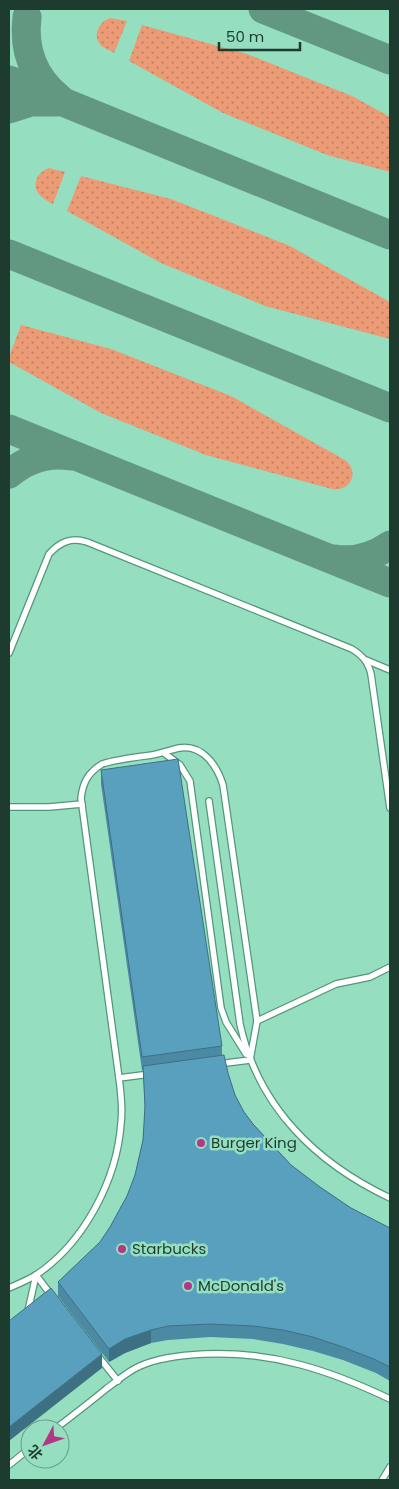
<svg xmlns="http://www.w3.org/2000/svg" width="399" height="1489" viewBox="0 0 399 1489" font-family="Poppins,'Noto Sans SC',sans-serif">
<defs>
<pattern id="grass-dots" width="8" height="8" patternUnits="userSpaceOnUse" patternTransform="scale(1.25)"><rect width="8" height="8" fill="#eb9b75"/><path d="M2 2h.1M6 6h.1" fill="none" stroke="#be8060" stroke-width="1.8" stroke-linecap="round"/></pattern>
</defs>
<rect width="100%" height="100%" fill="#96dec0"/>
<!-- grass -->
<g fill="url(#grass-dots)">
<path d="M 110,18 L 127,21 L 114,53 C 111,51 106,49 103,47 C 91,38 98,22 110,18 Z"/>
<path d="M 142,25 L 247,54 L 352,96 L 390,117 L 390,172 L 327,155 L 223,113 L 129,61 Z"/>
<path d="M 49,168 L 65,172 L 53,204 C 49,202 45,200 42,197 C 30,188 36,172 49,168 Z"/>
<path d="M 81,176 L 171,199 L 290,246 L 390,302 L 390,339 L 265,306 L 161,263 L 67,211 Z"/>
<path d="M 21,325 L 111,349 L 231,396 L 345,460 C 360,472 351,492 332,489 L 206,455 L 101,413 L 9,362 L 9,357 Z"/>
</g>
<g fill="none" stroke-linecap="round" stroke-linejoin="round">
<!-- taxiway -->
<g stroke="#629882" stroke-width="29">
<path d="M 263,9 L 390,60"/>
<path d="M 27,17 C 23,50 33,77 59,98"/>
<path d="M 9,80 L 390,235"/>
<path d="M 9,109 L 31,102 L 56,102"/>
<path d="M 9,254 L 390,408"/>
<path d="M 9,429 L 390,583"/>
<path d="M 9,474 C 27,459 48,452 71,456"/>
<path d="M 335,559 C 356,562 373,557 390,545"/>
</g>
<!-- service casing -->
<g stroke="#51977b" stroke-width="8">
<g id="service">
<path d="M 9,653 L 49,554 C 60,542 71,537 87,542 L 352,649 C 363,656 368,662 371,674 L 390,808"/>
<path d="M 366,660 L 390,670"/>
<path d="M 164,753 L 180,765 L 190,781 L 221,1008 L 226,1022 L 246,1054"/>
<path d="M 209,801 L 240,1024 C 258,1107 316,1163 390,1198"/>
<path d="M 9,807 L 49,807 L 82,804"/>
<path d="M 257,1021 L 336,984 L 370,977 L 390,967"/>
<path d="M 218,1064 L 250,1060"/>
<path d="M 119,1078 L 150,1074"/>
<path d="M 36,1275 L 51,1295"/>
<path d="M 9,1288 C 18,1284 28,1280 36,1275 C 84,1243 117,1180 121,1123 C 123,1108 121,1093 119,1078 L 81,798 C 83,782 88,773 102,764 C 118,759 136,757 152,755 C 162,753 170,750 179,748 C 203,744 217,766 223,785 L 257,1021 L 250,1060"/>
<path d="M 28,1311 L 36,1275"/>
<path d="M 98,1356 L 118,1381"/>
<path d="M 55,1429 C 72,1416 89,1403 106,1389 C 117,1381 128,1371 140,1366 C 160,1357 183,1355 204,1354 C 272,1351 329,1370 390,1399"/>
<path d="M 9,1465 L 30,1448"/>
<path d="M 382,1480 L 390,1467"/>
</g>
</g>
<!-- service -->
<use href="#service" stroke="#fff" stroke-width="5.5"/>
</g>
<!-- wall -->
<path fill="#4c8aa3" d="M 101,770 L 222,1046 L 222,1055 L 228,1073 L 235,1095 L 244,1112 L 253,1124 L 291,1165 L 320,1187 L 351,1208 L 390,1228 L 390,1381 L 376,1373 L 343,1360 L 313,1351 L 283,1344 L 253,1339 L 210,1337 L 168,1340 L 151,1343 L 125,1353 L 109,1362 L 58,1296 L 58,1282 L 100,1242 L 110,1227 L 127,1196 L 135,1175 L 143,1140 L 145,1112 L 143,1070 L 142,1070 L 101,784 Z"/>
<!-- shaded-wall -->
<g fill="#3e7084">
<path d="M 151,1330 L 151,1343 L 125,1353 L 109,1362 L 109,1349 L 125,1339 Z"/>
<path d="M 102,1354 L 102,1368 L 9,1441 L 9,1427 Z"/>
</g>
<!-- building -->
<g fill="#58a0bd" stroke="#3e7084">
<path d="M 178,759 L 222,1046 L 142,1057 L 101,770 Z"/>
<path d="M 224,1055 L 228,1073 L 235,1095 L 244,1112 L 253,1124 L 291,1165 L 320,1187 L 351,1208 L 390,1228 L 390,1367 L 376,1360 L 343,1347 L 313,1337 L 283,1330 L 253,1326 L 210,1324 L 168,1326 L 151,1330 L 125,1339 L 109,1349 L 58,1282 L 100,1242 L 110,1227 L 127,1196 L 135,1175 L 143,1140 L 145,1106 L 143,1066 Z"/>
<path d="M 51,1288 L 102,1354 L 9,1427 L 9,1321 Z"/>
</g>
<!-- markers -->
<g fill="#b43785" stroke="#96dec0" stroke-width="2">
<circle cx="201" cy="1143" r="5"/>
<circle cx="122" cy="1249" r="5"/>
<circle cx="188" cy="1286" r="5"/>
</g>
<g text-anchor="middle" stroke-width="5" stroke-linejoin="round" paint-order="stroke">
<!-- poi labels -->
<g font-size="15" fill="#1d3b2f" stroke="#96dec0" text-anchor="start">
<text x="211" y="1148">Burger King</text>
<text x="132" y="1254">Starbucks</text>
<text x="198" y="1291">McDonald's</text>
</g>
</g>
<!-- border -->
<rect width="399" height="1489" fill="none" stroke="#1d3b2f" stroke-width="20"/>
<!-- north arrow -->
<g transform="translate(45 1444) rotate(229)"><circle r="24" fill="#96dec0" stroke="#669d86"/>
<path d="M0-4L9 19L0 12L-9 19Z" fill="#b43785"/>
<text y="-8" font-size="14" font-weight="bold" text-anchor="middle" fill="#1d3b2f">北</text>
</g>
<!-- scale -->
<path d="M219 42v8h81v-8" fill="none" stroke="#1d3b2f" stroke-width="2.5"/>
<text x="226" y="42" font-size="15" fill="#1d3b2f" stroke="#96dec0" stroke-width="4" paint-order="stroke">50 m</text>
</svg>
